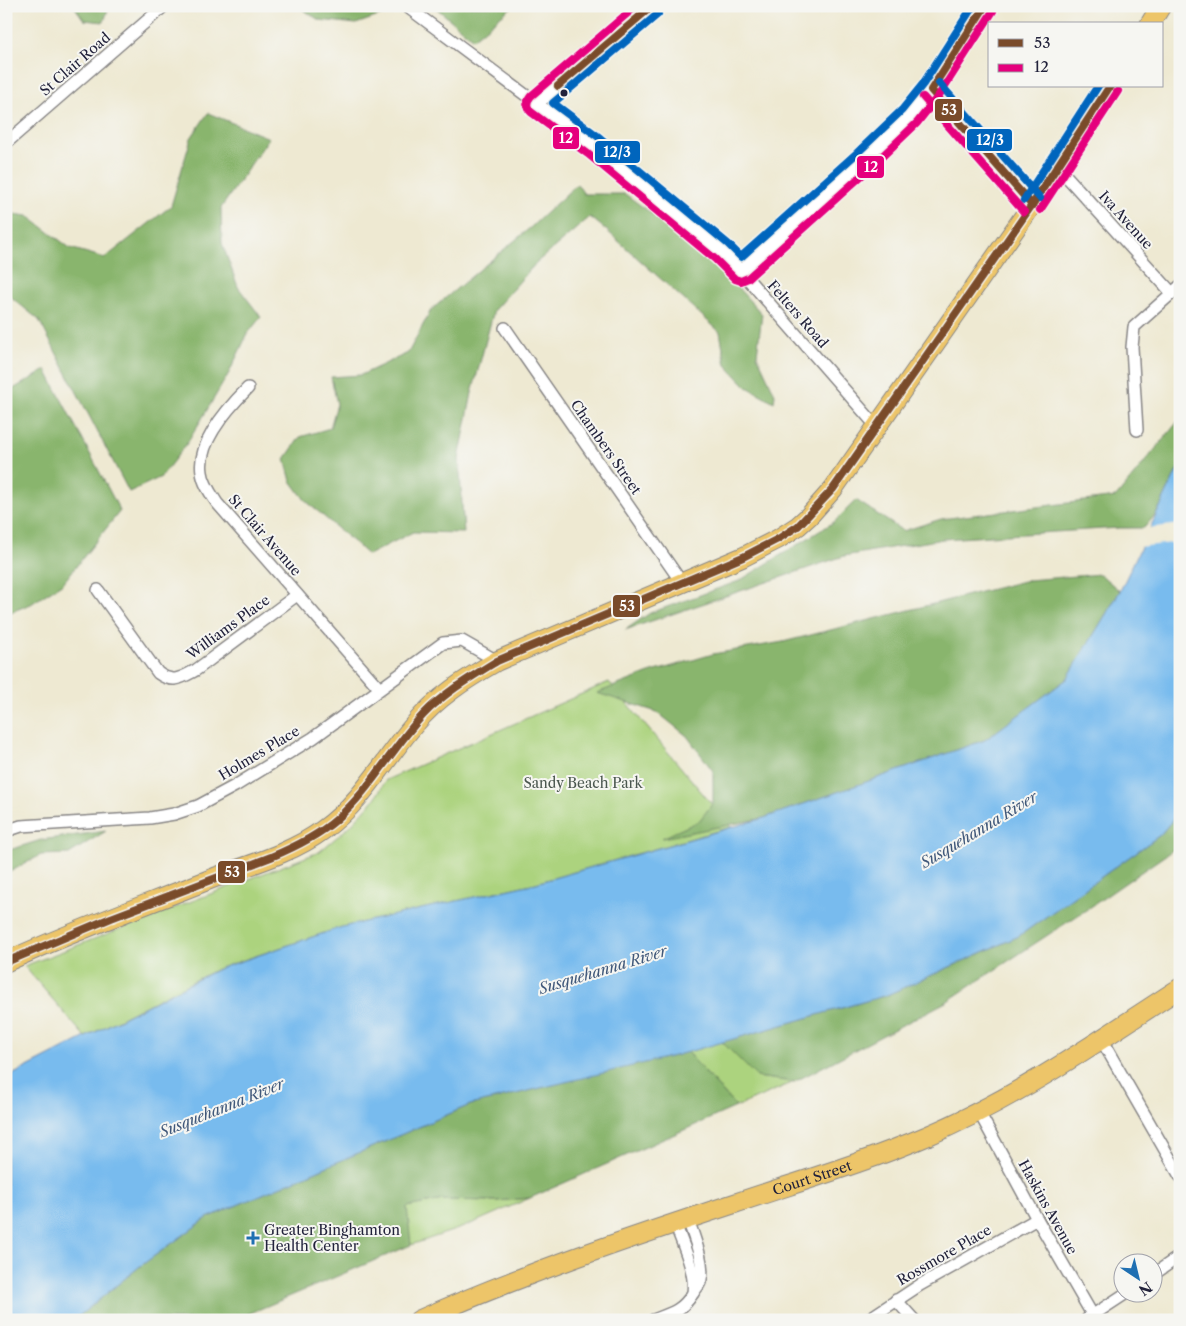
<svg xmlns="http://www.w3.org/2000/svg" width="1186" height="1326" viewBox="0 0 1186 1326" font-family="'Libre Caslon Text',serif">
<rect width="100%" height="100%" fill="#f6f6f2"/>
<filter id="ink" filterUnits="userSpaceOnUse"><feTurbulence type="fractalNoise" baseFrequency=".02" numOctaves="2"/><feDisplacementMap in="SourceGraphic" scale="10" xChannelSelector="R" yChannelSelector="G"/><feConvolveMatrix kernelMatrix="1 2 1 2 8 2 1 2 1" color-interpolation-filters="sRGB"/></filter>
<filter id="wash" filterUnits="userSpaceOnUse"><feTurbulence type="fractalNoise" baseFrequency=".0096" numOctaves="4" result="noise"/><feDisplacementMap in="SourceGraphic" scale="20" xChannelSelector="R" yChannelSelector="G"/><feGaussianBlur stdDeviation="1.12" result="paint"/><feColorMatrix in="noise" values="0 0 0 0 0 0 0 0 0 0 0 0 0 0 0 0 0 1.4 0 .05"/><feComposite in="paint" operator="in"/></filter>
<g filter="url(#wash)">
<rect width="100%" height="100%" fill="#eee9d2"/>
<!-- green -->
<g fill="#acd37e" stroke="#677a5c">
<path d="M 609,682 L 731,827 L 536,883 L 342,927 L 217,969 L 85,1037 L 24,966 L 319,852 L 350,826 L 374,800 L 386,780 Z"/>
<path d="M 722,1042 L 757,1077 L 794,1082 L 736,1107 L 687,1052 Z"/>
<path d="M 530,1198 L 464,1227 L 411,1245 L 406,1207 L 443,1200 L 497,1201 Z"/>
</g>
<!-- forest -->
<g fill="#89b56d" stroke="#566c54">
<path d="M 74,6 L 109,6 L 104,22 L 84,20 Z"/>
<path d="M 298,6 L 388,6 L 390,12 L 356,24 L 319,20 Z"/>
<path d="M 434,6 L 513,6 L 473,39 Z"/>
<path d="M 208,113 L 269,138 L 221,208 L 222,243 L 238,287 L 261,317 L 248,333 L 229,373 L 188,442 L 161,477 L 129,492 L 39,320 L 6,293 L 6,213 L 28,216 L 70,248 L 105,258 L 171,206 L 191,138 Z"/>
<path d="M 577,184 L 584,194 L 625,194 L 706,253 L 762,314 L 757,355 L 775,394 L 774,402 L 747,387 L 726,365 L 720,332 L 605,229 L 590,217 L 537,262 L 494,310 L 472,393 L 459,459 L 464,533 L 413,532 L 368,555 L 305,500 L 291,481 L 285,459 L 300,437 L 330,428 L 337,404 L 331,377 L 361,375 L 408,353 L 431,310 L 531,227 Z"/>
<path d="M 46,370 L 120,511 L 63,583 L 31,604 L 6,614 L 6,393 Z"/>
<path d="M 1180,419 L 1180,465 L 1157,513 L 1144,528 L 1119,528 L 943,539 L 844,556 L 625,630 L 650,613 L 739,581 L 834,522 L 856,500 L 903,531 L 941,519 L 1116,497 Z"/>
<path d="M 1100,574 L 1120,591 L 1067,679 L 985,740 L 764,818 L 662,838 L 699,821 L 713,803 L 713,771 L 687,736 L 657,712 L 597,693 L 649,673 L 713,654 L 783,642 L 1028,580 Z"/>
<path d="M 1180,811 L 1180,845 L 1092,906 L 946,1002 L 794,1082 L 757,1077 L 722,1042 L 887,995 L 1019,936 L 1160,835 Z"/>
<path d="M 106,831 L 69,854 L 41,855 L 6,874 L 6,851 L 41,840 Z"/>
<path d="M 687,1052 L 736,1107 L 530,1198 L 497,1201 L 443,1200 L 407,1207 L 411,1245 L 234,1320 L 74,1320 L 139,1267 L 207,1218 L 470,1105 Z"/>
</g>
<!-- water -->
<path fill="#78bbee" stroke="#4d6e94" d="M 1180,465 L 1180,811 L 1160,835 L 1019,936 L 887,995 L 674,1056 L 470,1105 L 207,1218 L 139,1267 L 74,1320 L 6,1320 L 6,1078 L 218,969 L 342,927 L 536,883 L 764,818 L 985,740 L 1067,679 L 1120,591 Z"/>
<!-- pier -->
<path fill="#eee9d2" d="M 1180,524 L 1180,542 L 1138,547 L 1148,528 Z"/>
</g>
<g filter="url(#ink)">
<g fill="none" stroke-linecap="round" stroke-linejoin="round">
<!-- minor casing -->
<g stroke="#888686" stroke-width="14">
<g id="minor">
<path d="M 406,6 L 594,146 L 722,252 L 741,271 L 877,427"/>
<path d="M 931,90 L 1032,205"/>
<path d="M 537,104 L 652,6"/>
<path d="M 6,143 L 164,6"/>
<path d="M 1058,167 L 1172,293"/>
<path d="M 741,271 L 864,160 L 909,117 L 931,90 L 985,6"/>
<path d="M 505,328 L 682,583"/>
<path d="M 248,388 C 229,407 197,443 202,472 C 203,483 211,494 217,503 L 379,688"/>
<path d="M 1137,430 L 1132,347 L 1134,327 L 1180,286"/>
<path d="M 98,590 L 158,673 C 173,684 181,678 196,670 L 297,595"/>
<path d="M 6,831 L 21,826 L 150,818 L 174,814 L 198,806 L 235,786 L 313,738 L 443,643 L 462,641 L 497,661"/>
<path d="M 1101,1039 L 1180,1176"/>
<path d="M 979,1112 L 1037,1219 L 1093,1316"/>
<path d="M 675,1223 C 682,1244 696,1270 693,1293"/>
<path d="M 1154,1274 L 1180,1256"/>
<path d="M 896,1300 L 914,1320"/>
<path d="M 1087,1319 L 1125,1294"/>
<path d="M 653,1320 C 672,1313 682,1311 693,1293 C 696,1288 700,1285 701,1279 C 705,1263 693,1235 688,1219"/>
<path d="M 867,1320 L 920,1285 L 1037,1219"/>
</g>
</g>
<!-- primary casing -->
<g stroke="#888686" stroke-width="21">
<g id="primary">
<path d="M 1150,24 L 1161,6"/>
<path d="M 6,962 C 75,930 146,905 216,877 C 252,864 292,853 323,830 C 362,802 384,760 414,725 C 437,697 466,679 497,661 L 743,557 L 778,539 L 798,526 L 809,516 L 833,489 L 1032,205 L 1110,86"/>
<path id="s1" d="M 419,1320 C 523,1274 626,1239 733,1204 C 798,1182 864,1163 927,1136 C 1017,1098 1098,1041 1180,988"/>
</g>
</g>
<!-- minor -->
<use href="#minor" stroke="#fff" stroke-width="11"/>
<!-- primary -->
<use href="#primary" stroke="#edc569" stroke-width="19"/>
<!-- bus-1 casing -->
<g stroke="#f6f6f2" stroke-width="11">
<g id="bus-1">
<path d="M 985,6 L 931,90 L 1032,205"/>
<path d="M 558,86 L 652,6"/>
<path d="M 6,962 L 111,918 L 271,857 C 295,847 318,836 337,819 C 371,789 392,748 423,715 C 444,693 471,677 497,661 L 743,557 L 778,539 L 798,526 L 833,489 L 1032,205 L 1110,86"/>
</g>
</g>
<!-- bus-2 casing -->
<g stroke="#f6f6f2" stroke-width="11">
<g id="bus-2">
<path d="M 636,6 L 531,96 C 526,102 526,107 531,112 L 588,154 L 715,259 L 735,279 L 741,281 L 748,278 L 871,167 L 917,123 L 939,95 L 993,11"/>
<path d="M 923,97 L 1024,212"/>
<path d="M 1040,210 L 1118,91"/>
</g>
</g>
<!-- bus-3 casing -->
<g stroke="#f6f6f2" stroke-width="11">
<g id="bus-3">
<path d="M 658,14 L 553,103 L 600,138 L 728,244 L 741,257 L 857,153 L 902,110 L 923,84 L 973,6"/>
<path d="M 939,83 L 1040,198"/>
<path d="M 1024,200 L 1098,86"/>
</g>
</g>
<!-- bus-1 -->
<use href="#bus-1" stroke="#7a4b2a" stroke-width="8"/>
<!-- bus-2 -->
<use href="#bus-2" stroke="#e5007d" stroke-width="8"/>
<!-- bus-3 -->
<use href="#bus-3" stroke="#0065bd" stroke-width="8"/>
</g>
</g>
<!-- markers -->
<circle fill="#22223b" stroke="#f6f6f2" stroke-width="2" cx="564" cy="93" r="4.5"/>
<path fill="#1f6fb2" stroke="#f6f6f2" stroke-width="2" d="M250.5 1230.5h5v5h5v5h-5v5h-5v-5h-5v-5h5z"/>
<g text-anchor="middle" stroke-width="4" stroke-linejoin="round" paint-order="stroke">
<!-- street labels -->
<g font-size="14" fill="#22223b" stroke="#f6f6f2">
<text transform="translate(75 64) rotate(-41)" y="5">St Clair Road</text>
<text transform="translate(1126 220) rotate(48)" y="5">Iva Avenue</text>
<text transform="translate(798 314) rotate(49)" y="5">Felters Road</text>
<text transform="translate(606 447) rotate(55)" y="5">Chambers Street</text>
<text transform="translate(265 535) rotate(49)" y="5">St Clair Avenue</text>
<text transform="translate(228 627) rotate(-36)" y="5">Williams Place</text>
<text transform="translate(259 753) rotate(-31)" y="5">Holmes Place</text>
<text dy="5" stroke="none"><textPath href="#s1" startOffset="418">Court Street</textPath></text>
<text transform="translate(1048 1207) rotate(61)" y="5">Haskins Avenue</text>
<text transform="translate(944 1255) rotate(-30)" y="5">Rossmore Place</text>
</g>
<!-- park labels -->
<g font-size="14" fill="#4b574f" stroke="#f6f6f2">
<text x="583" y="788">Sandy Beach Park</text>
</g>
<!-- poi labels -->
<g font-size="14" fill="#22223b" stroke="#f6f6f2" text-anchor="start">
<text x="264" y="1235">Greater Binghamton<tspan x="264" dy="16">Health Center</tspan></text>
</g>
<!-- water labels -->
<g font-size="15" font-style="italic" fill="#40587a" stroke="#f6f6f2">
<text transform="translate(979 830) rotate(-31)" y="5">Susquehanna River</text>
<text transform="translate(603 970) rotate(-17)" y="5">Susquehanna River</text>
<text transform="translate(222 1108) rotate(-22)" y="5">Susquehanna River</text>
</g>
</g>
<g stroke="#f6f6f2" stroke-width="2">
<rect x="934" y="98" width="29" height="24" rx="5" fill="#7a4b2a"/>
<rect x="552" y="126" width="28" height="24" rx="5" fill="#e5007d"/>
<rect x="966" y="128" width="47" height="24" rx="5" fill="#0065bd"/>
<rect x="594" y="140" width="47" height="24" rx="5" fill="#0065bd"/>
<rect x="856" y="155" width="29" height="24" rx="5" fill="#e5007d"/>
<rect x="612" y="594" width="29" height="24" rx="5" fill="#7a4b2a"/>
<rect x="217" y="860" width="29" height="24" rx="5" fill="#7a4b2a"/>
</g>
<g font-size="14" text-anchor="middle" font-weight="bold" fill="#fff">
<text x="949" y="115">53</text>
<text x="566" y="143">12</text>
<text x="990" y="145">12/3</text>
<text x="617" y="157">12/3</text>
<text x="871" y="172">12</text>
<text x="627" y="611">53</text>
<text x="232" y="877">53</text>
</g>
<!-- margin -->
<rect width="1186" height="1326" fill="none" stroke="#f6f6f2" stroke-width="25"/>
<!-- legend -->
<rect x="988" y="22" width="175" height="65" fill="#f6f6f2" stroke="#a1a1a9"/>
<rect x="998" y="39" width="25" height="8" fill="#7a4b2a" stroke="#a1a1a9"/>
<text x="1034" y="48" font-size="15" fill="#22223b">53</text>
<rect x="998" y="64" width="25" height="8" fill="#e5007d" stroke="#a1a1a9"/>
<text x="1034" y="72" font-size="15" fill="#22223b">12</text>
<!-- north arrow -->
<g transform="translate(1138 1278) rotate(145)"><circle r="24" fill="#f6f6f2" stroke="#a1a1a9"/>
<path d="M0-4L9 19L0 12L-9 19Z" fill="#1f6fb2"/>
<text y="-8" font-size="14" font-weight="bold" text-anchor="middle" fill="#22223b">N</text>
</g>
</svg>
